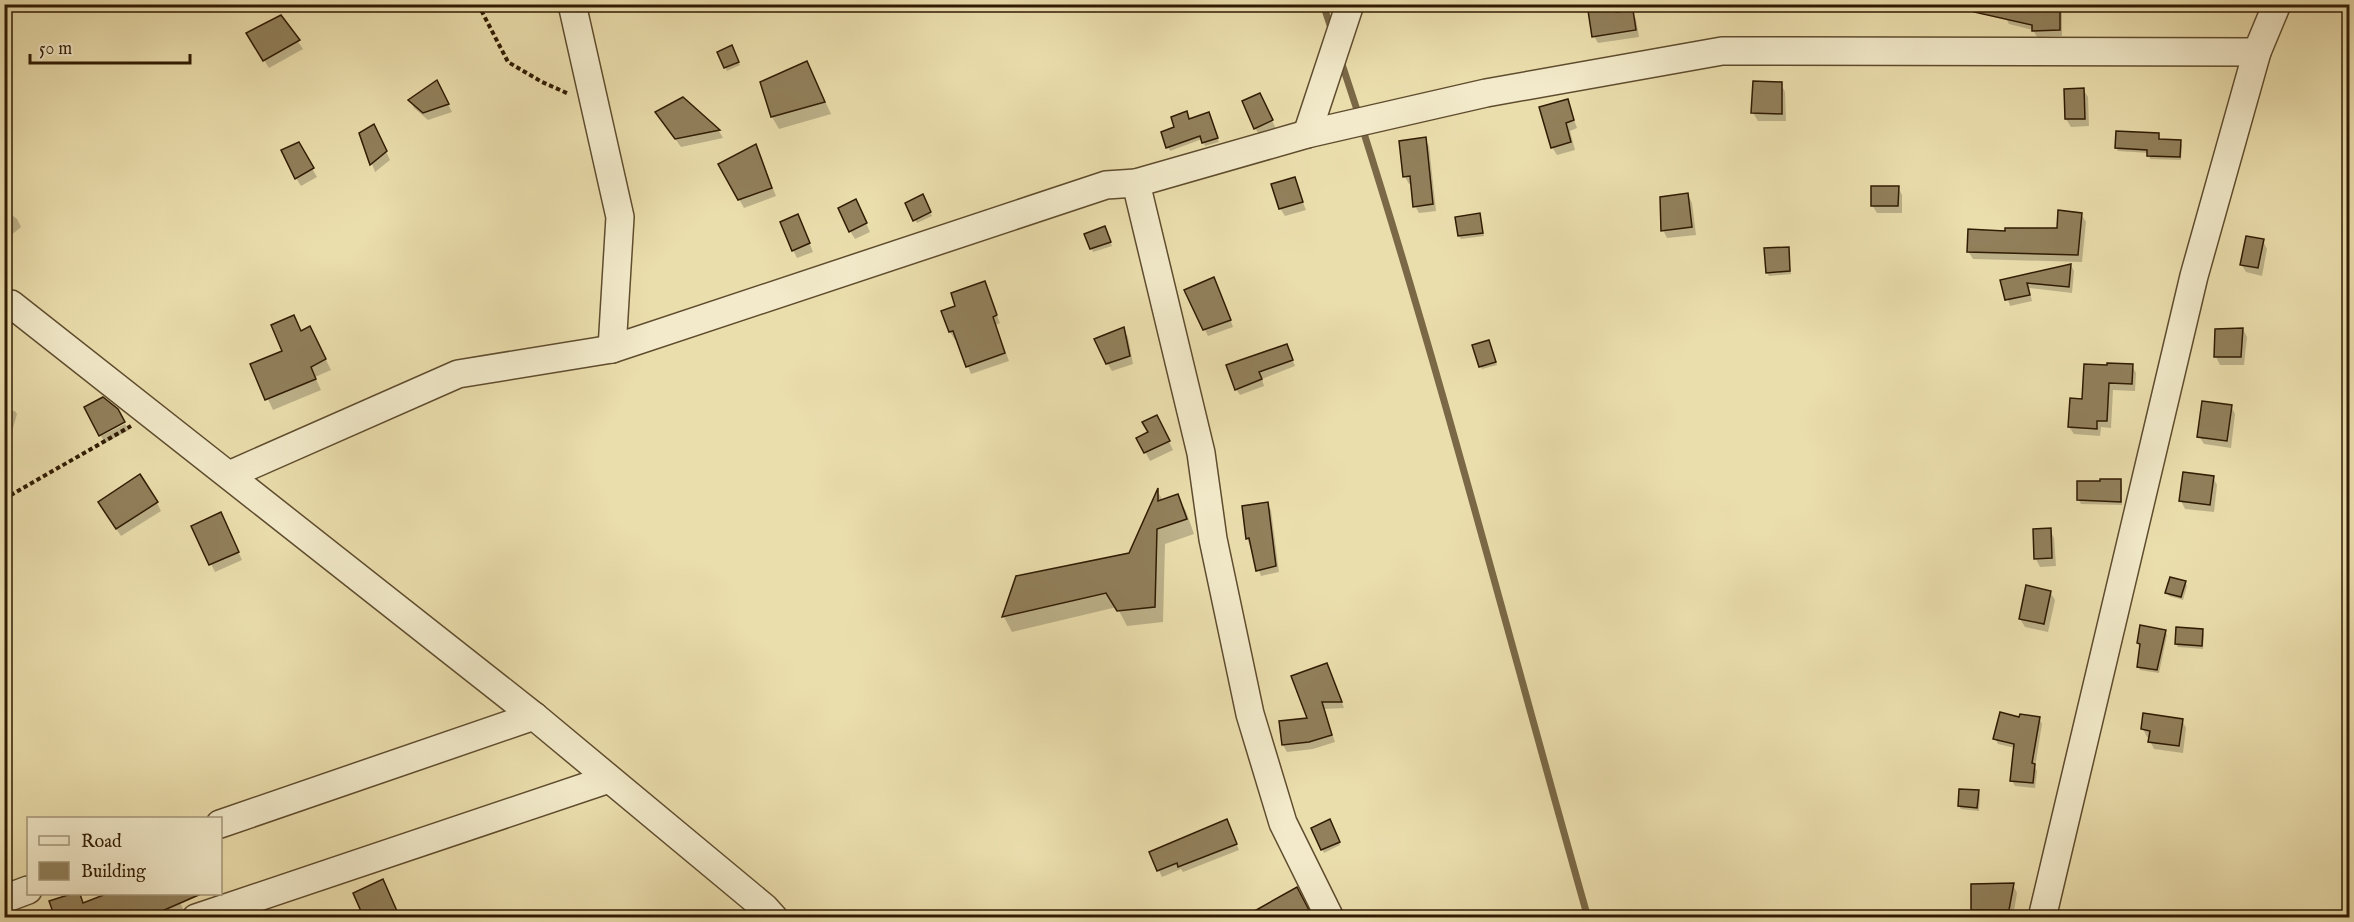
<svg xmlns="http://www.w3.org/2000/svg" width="2354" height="922" viewBox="0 0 2354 922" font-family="'IM FELL English',serif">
<rect width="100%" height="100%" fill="#ebdead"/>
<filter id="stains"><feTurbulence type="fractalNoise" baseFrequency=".00333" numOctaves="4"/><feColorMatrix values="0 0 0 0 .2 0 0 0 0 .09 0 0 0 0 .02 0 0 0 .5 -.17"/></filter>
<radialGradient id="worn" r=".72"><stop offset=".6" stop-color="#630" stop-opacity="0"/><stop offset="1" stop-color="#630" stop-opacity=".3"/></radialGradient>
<!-- shadow -->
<g fill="#0003">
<path d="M 1615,4 L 1618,13 L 1632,12 L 1636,19 L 1639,37 L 1598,43 L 1594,36 Z"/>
<path d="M 1783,4 L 1816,4 L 1816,8 L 1785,9 Z"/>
<path d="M 2059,5 L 2062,11 L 2062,36 L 2037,37 L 2033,30 L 2009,24 L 2006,18 Z"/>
<path d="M 281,17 L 303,49 L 269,68 L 248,34 Z"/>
<path d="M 733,51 L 740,65 L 727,71 L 719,53 Z"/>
<path d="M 813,75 L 831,114 L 779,129 L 772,117 Z"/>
<path d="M 1781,84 L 1785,92 L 1786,121 L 1758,121 L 1753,113 Z"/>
<path d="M 2083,89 L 2088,97 L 2089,126 L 2071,127 L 2066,119 Z"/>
<path d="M 441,90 L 452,112 L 428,120 L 414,108 L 410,100 Z"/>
<path d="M 683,99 L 719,131 L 723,138 L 681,147 L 657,113 Z"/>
<path d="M 1567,100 L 1577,128 L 1570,131 L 1575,150 L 1557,155 L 1552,147 Z"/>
<path d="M 1264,103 L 1276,129 L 1260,136 L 1255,128 Z"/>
<path d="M 1210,117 L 1219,142 L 1205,146 L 1202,139 L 1170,151 L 1168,147 L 1176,128 L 1189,121 Z"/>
<path d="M 361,133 L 378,134 L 390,160 L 375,172 Z"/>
<path d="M 2158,135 L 2160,140 L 2180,141 L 2182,145 L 2181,160 L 2150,159 L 2149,153 L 2118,151 L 2116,148 Z"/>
<path d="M 1425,139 L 1429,146 L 1436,211 L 1419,213 L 1415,206 L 1412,183 L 1409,184 L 1405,177 Z"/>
<path d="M 298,144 L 317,177 L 301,186 L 296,178 Z"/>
<path d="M 756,146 L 776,196 L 744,208 L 720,165 Z"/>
<path d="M 1294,179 L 1306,210 L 1285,216 L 1280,208 Z"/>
<path d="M 1898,187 L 1902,195 L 1902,213 L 1877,213 L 1872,205 Z"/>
<path d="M 1688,195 L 1692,203 L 1696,235 L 1667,238 L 1663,230 Z"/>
<path d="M 922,196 L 932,216 L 917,223 L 907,204 Z"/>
<path d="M 4,209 L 17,219 L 21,227 L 4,241 Z"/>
<path d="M 860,209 L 870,232 L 855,239 L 850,231 Z"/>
<path d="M 2081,214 L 2086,222 L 2082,262 L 1973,259 L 1968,251 L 2006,232 L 2058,229 Z"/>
<path d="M 1480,215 L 1484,236 L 1461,239 L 1459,236 Z"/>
<path d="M 802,224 L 813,252 L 797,258 L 793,250 Z"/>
<path d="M 1106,232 L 1112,246 L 1093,252 L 1086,235 Z"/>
<path d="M 2263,241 L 2267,249 L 2262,276 L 2246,272 L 2241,264 Z"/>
<path d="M 1788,248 L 1791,274 L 1769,276 L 1767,272 Z"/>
<path d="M 2071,265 L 2074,271 L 2072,293 L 2029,288 L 2032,301 L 2010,306 L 2002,281 Z"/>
<path d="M 984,282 L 1000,323 L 996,325 L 1009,361 L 971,374 L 957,339 L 955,340 L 950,332 L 957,306 Z"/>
<path d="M 1217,285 L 1233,327 L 1208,336 L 1186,291 Z"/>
<path d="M 1123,329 L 1128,337 L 1133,364 L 1112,371 L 1107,363 Z"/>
<path d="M 2243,329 L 2247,337 L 2244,365 L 2220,365 L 2216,357 L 2217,330 Z"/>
<path d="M 301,332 L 315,338 L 331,370 L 315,377 L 321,390 L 273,410 L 252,365 L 284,352 Z"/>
<path d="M 1491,345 L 1497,365 L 1482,369 L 1480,366 Z"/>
<path d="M 1287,346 L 1295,366 L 1262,379 L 1264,386 L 1240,395 L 1236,389 Z"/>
<path d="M 2132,366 L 2136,373 L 2135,391 L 2113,390 L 2111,428 L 2101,427 L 2100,436 L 2074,434 L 2069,427 L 2083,400 Z"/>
<path d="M 2231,406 L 2235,414 L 2231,448 L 2204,444 L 2199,436 Z"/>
<path d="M 4,410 L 15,411 L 17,414 L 13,428 L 6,426 L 4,424 Z"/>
<path d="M 125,424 L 129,430 L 105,443 L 101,436 Z"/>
<path d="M 1161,425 L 1173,450 L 1150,461 L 1138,438 Z"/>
<path d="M 2213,477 L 2217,485 L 2214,512 L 2185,509 L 2181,501 Z"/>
<path d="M 2120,481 L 2122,484 L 2122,505 L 2081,504 L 2079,500 Z"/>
<path d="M 1158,492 L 1163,501 L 1177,496 L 1186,511 L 1194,534 L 1165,544 L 1163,622 L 1127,626 L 1117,607 L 1012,632 L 1004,617 L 1017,578 L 1130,555 Z"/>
<path d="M 157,503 L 161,511 L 121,536 L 104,510 Z"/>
<path d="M 1267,504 L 1271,510 L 1279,572 L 1261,576 L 1247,538 Z"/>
<path d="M 225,522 L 242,560 L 215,572 L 193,527 Z"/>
<path d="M 2050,530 L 2054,538 L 2056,566 L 2040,567 L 2036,559 Z"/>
<path d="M 2185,582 L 2187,586 L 2183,600 L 2169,596 L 2167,592 Z"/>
<path d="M 2050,592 L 2055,600 L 2048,632 L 2025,627 L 2020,619 Z"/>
<path d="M 2165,631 L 2167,635 L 2159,673 L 2140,670 L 2138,666 L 2140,647 L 2138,643 Z"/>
<path d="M 2202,631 L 2204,634 L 2203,649 L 2178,647 L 2176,644 Z"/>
<path d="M 1330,672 L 1344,708 L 1324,709 L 1335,742 L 1313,749 L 1287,752 L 1283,745 L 1280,722 L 1309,719 Z"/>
<path d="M 2039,718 L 2042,724 L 2035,767 L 2037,771 L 2035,788 L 2015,786 L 2012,781 L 2015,748 L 1998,744 L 1995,738 L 2021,719 Z"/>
<path d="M 2182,720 L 2186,728 L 2183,753 L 2154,749 L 2150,741 L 2150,738 L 2147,737 L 2143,729 Z"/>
<path d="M 1978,792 L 1980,795 L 1979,811 L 1961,809 L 1959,806 Z"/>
<path d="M 1331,825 L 1340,845 L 1324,853 L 1322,849 Z"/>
<path d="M 1229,827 L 1239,850 L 1183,872 L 1181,869 L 1162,877 L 1151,853 Z"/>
<path d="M 2013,885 L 2017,893 L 2013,917 L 1977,917 L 1972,909 Z"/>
<path d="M 75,894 L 79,894 L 84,904 L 110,894 L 176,894 L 184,911 L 168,918 L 56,918 L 51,902 Z"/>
<path d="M 1300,896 L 1311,918 L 1264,918 Z"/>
</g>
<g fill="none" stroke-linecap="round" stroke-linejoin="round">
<!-- stream -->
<g stroke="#7a6846" stroke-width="7">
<path d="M 1323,4 L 1332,31"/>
<path d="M 1340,58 L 1359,116"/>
<path d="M 1362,127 C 1445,388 1513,654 1588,918"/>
</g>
</g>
<!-- building -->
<g fill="#91805b" stroke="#301b03" stroke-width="1.5">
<path d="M 1587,4 L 1615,4 L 1616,12 L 1633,10 L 1636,30 L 1592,37 Z"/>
<path d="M 1975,4 L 2060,4 L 2060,30 L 2032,31 L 2032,25 L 1974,12 Z"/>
<path d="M 281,15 L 300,40 L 263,61 L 246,33 Z"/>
<path d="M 732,45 L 739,62 L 724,68 L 717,52 Z"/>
<path d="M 807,61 L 825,102 L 771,117 L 760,82 Z"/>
<path d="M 437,80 L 449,104 L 423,113 L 408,100 Z"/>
<path d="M 1753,81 L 1782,82 L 1782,114 L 1751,113 Z"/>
<path d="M 2084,88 L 2085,119 L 2065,119 L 2064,89 Z"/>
<path d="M 1260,93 L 1273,120 L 1254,129 L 1242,101 Z"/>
<path d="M 683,97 L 720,130 L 675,139 L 655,112 Z"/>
<path d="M 1568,99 L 1574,120 L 1566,123 L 1571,142 L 1551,148 L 1539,107 Z"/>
<path d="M 1187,111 L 1189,119 L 1209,112 L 1218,138 L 1202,143 L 1200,136 L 1166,148 L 1161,132 L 1174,127 L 1171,117 Z"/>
<path d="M 374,124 L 387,151 L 370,165 L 359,133 Z"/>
<path d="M 2116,131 L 2159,133 L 2159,139 L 2181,140 L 2180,157 L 2147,156 L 2147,150 L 2115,148 Z"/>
<path d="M 1426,137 L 1433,204 L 1413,207 L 1410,176 L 1403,177 L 1399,141 Z"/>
<path d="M 299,142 L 314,168 L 295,179 L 281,150 Z"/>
<path d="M 756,144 L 772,188 L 738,200 L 718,164 Z"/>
<path d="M 1295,177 L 1303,202 L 1279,209 L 1271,184 Z"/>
<path d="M 1871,186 L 1899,186 L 1898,206 L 1871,206 Z"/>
<path d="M 1688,193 L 1692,227 L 1661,231 L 1660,197 Z"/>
<path d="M 923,194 L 931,212 L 913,221 L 905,203 Z"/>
<path d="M 856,199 L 867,223 L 849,232 L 838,208 Z"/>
<path d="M 2058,210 L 2082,213 L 2078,255 L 1967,252 L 1968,229 L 2005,231 L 2005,228 L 2057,228 Z"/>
<path d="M 1480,213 L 1483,233 L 1458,236 L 1455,217 Z"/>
<path d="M 798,214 L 810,243 L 792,251 L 780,222 Z"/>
<path d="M 1105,226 L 1111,242 L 1090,249 L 1084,234 Z"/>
<path d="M 2246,236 L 2264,239 L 2258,268 L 2240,265 Z"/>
<path d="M 1789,247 L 1790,271 L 1766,273 L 1764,248 Z"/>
<path d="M 2071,264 L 2069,287 L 2027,283 L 2030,295 L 2005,300 L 2000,280 Z"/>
<path d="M 1214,277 L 1231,320 L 1203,330 L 1184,290 Z"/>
<path d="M 985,281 L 997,315 L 993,317 L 1005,353 L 966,367 L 953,331 L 949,332 L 941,311 L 955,306 L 951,293 Z"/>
<path d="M 294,315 L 301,331 L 310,326 L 326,359 L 311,367 L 316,379 L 265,400 L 250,364 L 282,351 L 271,325 Z"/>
<path d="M 1124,327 L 1130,356 L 1106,364 L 1094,339 Z"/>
<path d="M 2243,328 L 2241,357 L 2214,357 L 2215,329 Z"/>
<path d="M 1489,340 L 1496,362 L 1479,367 L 1472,345 Z"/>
<path d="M 1287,344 L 1293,360 L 1259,372 L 1262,379 L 1235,390 L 1226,365 Z"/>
<path d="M 2107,363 L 2133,364 L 2132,384 L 2109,383 L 2107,421 L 2097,421 L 2097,429 L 2068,427 L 2070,398 L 2082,399 L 2084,364 L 2107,365 Z"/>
<path d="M 103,397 L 118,409 L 125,422 L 99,436 L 84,407 Z"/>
<path d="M 2202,401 L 2232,405 L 2227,441 L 2197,437 Z"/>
<path d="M 1157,415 L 1170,441 L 1144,453 L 1136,438 L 1148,432 L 1142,422 Z"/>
<path d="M 2183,472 L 2214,476 L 2210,505 L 2179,501 Z"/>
<path d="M 140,474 L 158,502 L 116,529 L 98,502 Z"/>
<path d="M 2100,479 L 2121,479 L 2121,502 L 2077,500 L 2077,481 L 2100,481 Z"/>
<path d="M 1158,488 L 1158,501 L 1178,494 L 1187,519 L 1157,529 L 1155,607 L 1117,611 L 1106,593 L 1002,617 L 1016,576 L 1129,553 Z"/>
<path d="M 1268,502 L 1276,566 L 1256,571 L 1249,538 L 1246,539 L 1242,506 Z"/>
<path d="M 221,512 L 239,552 L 209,565 L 191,526 Z"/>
<path d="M 2051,528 L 2052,558 L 2034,559 L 2033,529 Z"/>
<path d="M 2170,577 L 2186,581 L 2181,597 L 2165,593 Z"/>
<path d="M 2026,585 L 2051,591 L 2044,624 L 2019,619 Z"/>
<path d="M 2140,625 L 2166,630 L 2157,670 L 2137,667 L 2140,644 L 2137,643 Z"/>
<path d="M 2176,627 L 2203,629 L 2202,646 L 2175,644 Z"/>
<path d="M 1327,663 L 1342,702 L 1322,702 L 1332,735 L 1309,742 L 1282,745 L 1279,721 L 1307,718 L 1291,676 Z"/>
<path d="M 2000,712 L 2019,717 L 2020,714 L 2040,717 L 2032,763 L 2035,764 L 2033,783 L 2010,781 L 2014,744 L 1993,739 Z"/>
<path d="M 2143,713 L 2183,719 L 2179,746 L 2148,742 L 2150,731 L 2141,729 Z"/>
<path d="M 1959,789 L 1979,790 L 1977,808 L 1958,806 Z"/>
<path d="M 1227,819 L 1237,844 L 1178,867 L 1177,863 L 1157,871 L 1149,852 Z"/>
<path d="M 1330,819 L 1340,842 L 1321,850 L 1311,828 Z"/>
<path d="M 383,879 L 400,918 L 364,918 L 353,893 Z"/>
<path d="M 2014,883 L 2009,910 L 1971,910 L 1971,884 Z"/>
<path d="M 1297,887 L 1310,912 L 1299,918 L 1242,918 Z"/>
<path d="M 71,894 L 80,894 L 83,903 L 106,894 L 201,894 L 146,918 L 49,918 L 54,915 L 49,901 Z"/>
</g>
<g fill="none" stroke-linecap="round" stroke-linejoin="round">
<!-- minor casing -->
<g stroke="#5f4c2e" stroke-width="30">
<g id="minor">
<path d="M 572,4 L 620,217 L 612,349"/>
<path d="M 1307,134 L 1350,4"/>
<path d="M 1136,183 L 1201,453 L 1213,539 L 1250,714 L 1283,823 L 1330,918"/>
<path d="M 11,304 L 534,716 L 765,908 L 774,918"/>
<path d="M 229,475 L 458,374 L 612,349 L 1106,185 L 1136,183 L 1307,134 L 1486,93 L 1722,51 L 2257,52"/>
<path d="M 220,824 L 534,716"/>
<path d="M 4,899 L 28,890"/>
<path d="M 196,918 L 609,779"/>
<path d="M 2042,918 L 2194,276 L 2257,52 L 2277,4"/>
</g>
</g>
<!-- path -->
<g stroke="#301b03" stroke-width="4" stroke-dasharray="4.5 3" stroke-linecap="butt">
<path d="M 478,4 L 508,62 L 542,82 L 569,94"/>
<path d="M 4,499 L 131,426"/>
</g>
<!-- minor -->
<use href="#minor" stroke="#f2eaca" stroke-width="27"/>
</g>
<!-- margin -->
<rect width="2354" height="922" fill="none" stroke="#ebdead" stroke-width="24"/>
<rect x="6" y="6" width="2342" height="910" fill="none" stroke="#301b03" stroke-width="3"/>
<rect x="12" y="12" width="2330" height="898" fill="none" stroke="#301b03" stroke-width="1.5"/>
<!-- legend -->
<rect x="27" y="817" width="195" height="78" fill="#f2eaca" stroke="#a4977a" stroke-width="1.5"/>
<rect x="39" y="836" width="30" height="9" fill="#f2eaca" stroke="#a4977a" stroke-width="1.5"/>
<text x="81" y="847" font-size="18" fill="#301b03">Road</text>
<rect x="39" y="862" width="30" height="18" fill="#91805b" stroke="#a4977a" stroke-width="1.5"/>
<text x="81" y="877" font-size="18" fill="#301b03">Building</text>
<!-- scale -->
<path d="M30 54v9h160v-9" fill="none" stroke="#301b03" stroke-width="3"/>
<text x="39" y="54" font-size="18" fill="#301b03" stroke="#f2eaca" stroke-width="4.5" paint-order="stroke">50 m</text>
<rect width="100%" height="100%" filter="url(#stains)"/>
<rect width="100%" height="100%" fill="url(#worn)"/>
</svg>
